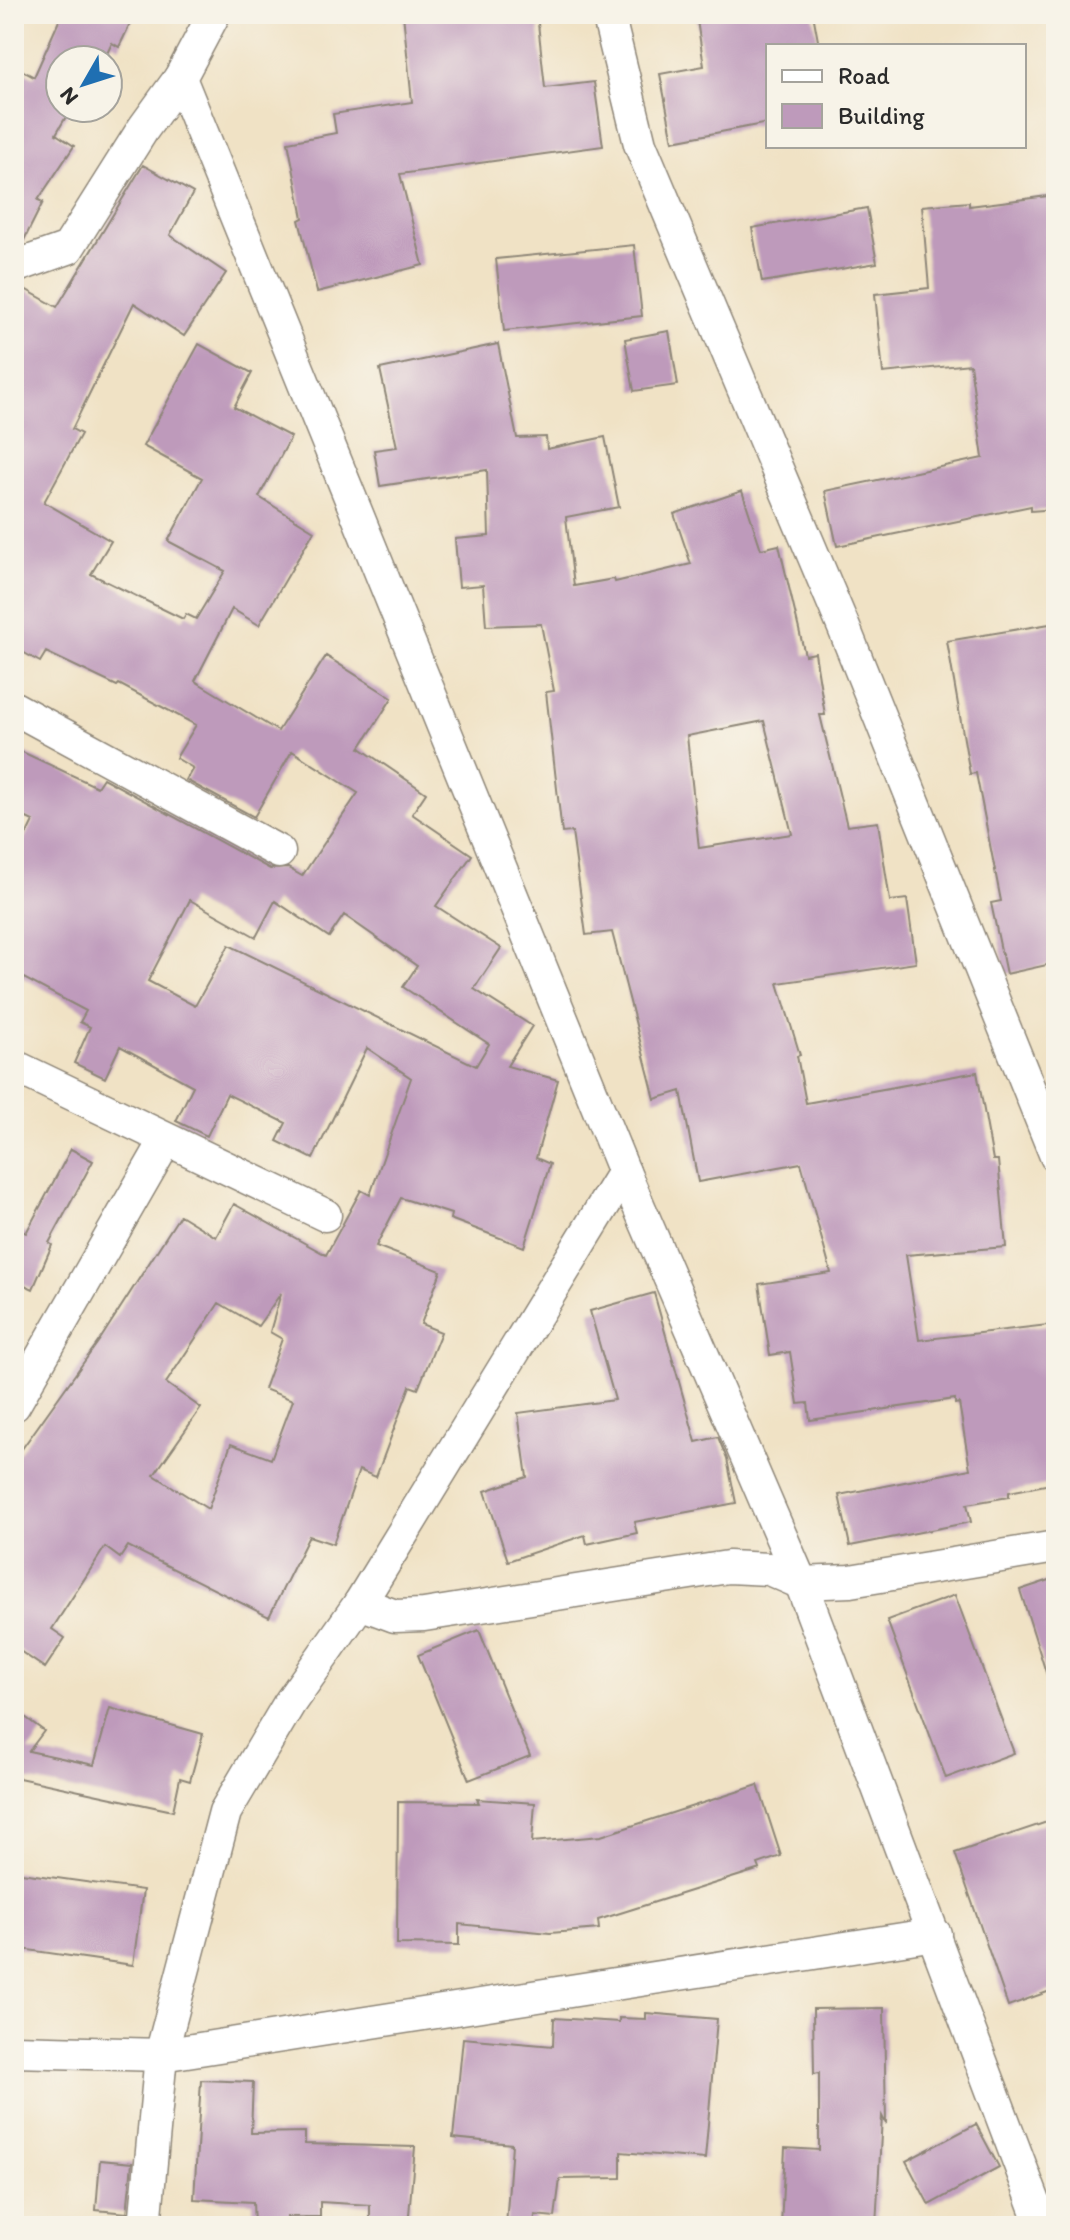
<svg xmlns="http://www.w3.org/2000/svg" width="1070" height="2240" viewBox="0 0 1070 2240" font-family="Itim,sans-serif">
<rect width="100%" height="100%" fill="#f7f3e8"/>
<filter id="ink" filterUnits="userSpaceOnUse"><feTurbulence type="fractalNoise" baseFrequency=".0125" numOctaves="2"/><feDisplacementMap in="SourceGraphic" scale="16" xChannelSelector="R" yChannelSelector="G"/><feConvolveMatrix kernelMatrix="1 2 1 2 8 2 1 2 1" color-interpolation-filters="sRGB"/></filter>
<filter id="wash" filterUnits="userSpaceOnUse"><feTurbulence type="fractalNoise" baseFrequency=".006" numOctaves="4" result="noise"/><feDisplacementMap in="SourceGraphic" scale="32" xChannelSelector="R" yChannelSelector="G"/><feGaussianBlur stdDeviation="1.8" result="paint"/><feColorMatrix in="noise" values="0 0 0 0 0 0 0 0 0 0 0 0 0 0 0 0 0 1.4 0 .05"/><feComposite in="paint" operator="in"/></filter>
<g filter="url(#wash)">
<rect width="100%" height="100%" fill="#f0e2c5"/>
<g id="blocks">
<!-- building -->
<g fill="#be9abb" fill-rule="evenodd">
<path d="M 62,14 L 135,14 L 119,47 L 112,43 L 104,60 L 60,60 L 60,108 L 71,108 L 56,134 L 74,146 L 38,200 L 43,202 L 22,244 L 14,242 L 14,66 L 34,77 Z"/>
<path d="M 403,14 L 537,14 L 545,88 L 594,82 L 603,146 L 400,174 L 423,265 L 317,292 L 299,220 L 303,218 L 288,142 L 336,133 L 333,114 L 412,102 Z"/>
<path d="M 696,14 L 813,14 L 819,46 L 768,46 L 768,123 L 673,141 L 660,74 L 704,66 Z"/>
<path d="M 143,165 L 193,193 L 170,235 L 226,273 L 184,336 L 134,303 L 72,429 L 81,434 L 44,502 L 111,541 L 91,574 L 183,619 L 186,614 L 196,619 L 225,571 L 168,541 L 202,478 L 143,446 L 199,344 L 252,373 L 234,407 L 291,437 L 259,497 L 314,531 L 259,625 L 232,609 L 195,681 L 278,731 L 326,656 L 392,698 L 360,748 L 426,793 L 412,814 L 472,855 L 436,906 L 501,948 L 474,989 L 532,1026 L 507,1066 L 558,1080 L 536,1158 L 550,1164 L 524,1247 L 450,1219 L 451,1214 L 401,1198 L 376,1246 L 441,1271 L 421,1324 L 441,1332 L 418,1389 L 410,1386 L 376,1477 L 359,1470 L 333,1544 L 309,1536 L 269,1617 L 128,1546 L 120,1558 L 105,1547 L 52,1629 L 65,1638 L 45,1668 L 14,1647 L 14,1460 L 101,1338 L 180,1215 L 216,1237 L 234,1204 L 326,1255 L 361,1190 L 370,1195 L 411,1078 L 367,1048 L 313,1159 L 277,1141 L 286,1123 L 227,1094 L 207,1136 L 176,1121 L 193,1086 L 120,1046 L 105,1078 L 74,1063 L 90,1027 L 80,1022 L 86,1011 L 14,973 L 14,860 L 33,821 L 14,812 L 14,748 L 97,787 L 103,778 L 270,869 L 288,868 L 302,876 L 358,793 L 292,751 L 254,817 L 186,780 L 193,768 L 176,758 L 196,725 L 119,684 L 117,686 L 46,652 L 40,662 L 14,647 L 14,283 L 57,307 ZM 190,900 L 256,937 L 275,901 L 329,937 L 344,915 L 417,966 L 403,987 L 489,1044 L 476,1066 L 229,945 L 195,1006 L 148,981 ZM 281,1293 L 270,1332 L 282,1339 L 264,1389 L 293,1400 L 271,1459 L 231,1444 L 208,1509 L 154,1475 L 201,1408 L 166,1383 L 219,1303 L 258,1326 Z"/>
<path d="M 1056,195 L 1056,509 L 1031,511 L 1031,506 L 837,546 L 825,491 L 983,458 L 970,364 L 883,373 L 875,294 L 929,288 L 922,206 L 969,202 L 969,206 Z"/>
<path d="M 867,208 L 877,263 L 762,282 L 752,228 Z"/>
<path d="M 634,245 L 642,316 L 504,331 L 496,259 Z"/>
<path d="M 669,331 L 678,385 L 634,391 L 625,339 Z"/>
<path d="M 498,344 L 517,438 L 546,437 L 547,449 L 605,437 L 619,507 L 566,517 L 574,586 L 614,579 L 615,582 L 691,564 L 674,514 L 742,491 L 761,549 L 779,545 L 805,655 L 815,653 L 825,715 L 820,715 L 847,826 L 878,822 L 890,901 L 907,899 L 916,963 L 778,983 L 800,1055 L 797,1056 L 806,1103 L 977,1072 L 993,1160 L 998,1160 L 1006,1247 L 906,1255 L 919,1340 L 1056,1324 L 1056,1483 L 1009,1492 L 1009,1497 L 967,1504 L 971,1522 L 850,1546 L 839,1495 L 970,1469 L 959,1403 L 955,1404 L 955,1399 L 810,1420 L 808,1403 L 798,1404 L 790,1352 L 770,1355 L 759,1284 L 831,1273 L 801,1163 L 698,1182 L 681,1091 L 655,1099 L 612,932 L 586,935 L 572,832 L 562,833 L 546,692 L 554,691 L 541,624 L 486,626 L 483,585 L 459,587 L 455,539 L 489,536 L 487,470 L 380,486 L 374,450 L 397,447 L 380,369 ZM 764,721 L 792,834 L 699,848 L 687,736 Z"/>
<path d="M 1056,623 L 1056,963 L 1006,974 L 991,903 L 1001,901 L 976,773 L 970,774 L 947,641 Z"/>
<path d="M 71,1149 L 93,1161 L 49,1243 L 52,1245 L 33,1289 L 14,1280 L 14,1227 L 26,1233 Z"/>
<path d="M 654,1293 L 696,1442 L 718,1437 L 727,1459 L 736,1503 L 634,1522 L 637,1533 L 587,1544 L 585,1535 L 508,1561 L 485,1491 L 527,1477 L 518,1413 L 615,1400 L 590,1311 Z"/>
<path d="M 1056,1578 L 1056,1684 L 1050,1685 L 1020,1590 Z"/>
<path d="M 955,1595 L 1014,1753 L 946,1778 L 887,1620 Z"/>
<path d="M 479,1630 L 530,1756 L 469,1780 L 418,1655 Z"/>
<path d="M 110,1708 L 203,1734 L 190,1781 L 180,1778 L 173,1811 L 14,1777 L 14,1709 L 44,1731 L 29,1751 L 94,1765 Z"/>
<path d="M 758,1785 L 781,1856 L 758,1864 L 760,1869 L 598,1920 L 599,1929 L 550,1933 L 459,1924 L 459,1945 L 397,1944 L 398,1802 L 479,1803 L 477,1799 L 535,1803 L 532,1842 L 601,1836 Z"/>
<path d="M 1050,1821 L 1056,1840 L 1056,1989 L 1008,2006 L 955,1853 Z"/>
<path d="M 14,1872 L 143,1890 L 133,1965 L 14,1948 Z"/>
<path d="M 884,2008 L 886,2124 L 882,2116 L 876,2226 L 781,2226 L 785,2148 L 819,2150 L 819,2073 L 814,2074 L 813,2009 Z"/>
<path d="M 646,2013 L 717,2019 L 705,2159 L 621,2152 L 621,2178 L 560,2179 L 555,2217 L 535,2215 L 534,2226 L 506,2226 L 512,2144 L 453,2138 L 463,2038 L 553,2046 L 554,2018 L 619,2022 L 619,2018 L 646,2019 Z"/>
<path d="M 201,2080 L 253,2082 L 251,2133 L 305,2132 L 305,2144 L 415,2147 L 408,2226 L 370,2226 L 370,2205 L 320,2202 L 320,2217 L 287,2217 L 287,2226 L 254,2226 L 253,2202 L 194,2199 Z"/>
<path d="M 976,2124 L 999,2167 L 929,2205 L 906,2161 Z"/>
<path d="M 100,2160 L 132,2163 L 127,2213 L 96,2210 Z"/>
</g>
</g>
</g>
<g filter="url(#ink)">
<use href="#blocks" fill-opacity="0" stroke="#8e8678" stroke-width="2"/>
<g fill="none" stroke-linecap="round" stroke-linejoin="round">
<!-- minor casing -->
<g stroke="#8e8678" stroke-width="35">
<g id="minor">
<path d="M 214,14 L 180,78 L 624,1172 L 801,1583 L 1043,2226"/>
<path d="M 608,14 L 640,144 L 844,628 L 1056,1156"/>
<path d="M 14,261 L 20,265 L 68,248 L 143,129 L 180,78"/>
<path d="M 14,708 L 279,852"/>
<path d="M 14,1066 L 325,1215"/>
<path d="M 14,1405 L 166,1140"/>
<path d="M 360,1603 L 395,1616 L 424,1615 L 728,1567 L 769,1569 L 801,1583 L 850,1581 L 1056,1547"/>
<path d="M 14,2051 L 161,2055 L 935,1934"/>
<path d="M 145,2226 L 161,2055 L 225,1812 L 289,1704 L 360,1603 L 624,1172"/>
</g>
</g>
<!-- minor -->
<use href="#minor" stroke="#fff" stroke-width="32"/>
</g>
</g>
<!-- margin -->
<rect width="1070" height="2240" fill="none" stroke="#f7f3e8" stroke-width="48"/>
<!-- legend -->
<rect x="766" y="44" width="260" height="104" fill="#f7f3e8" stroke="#a5a39c" stroke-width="2"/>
<rect x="782" y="70" width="40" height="12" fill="#ffffff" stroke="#a5a39c" stroke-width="2"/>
<text x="838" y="84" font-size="24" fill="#2b2b2b">Road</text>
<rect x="782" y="104" width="40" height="24" fill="#be9abb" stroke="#a5a39c" stroke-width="2"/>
<text x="838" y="124" font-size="24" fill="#2b2b2b">Building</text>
<!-- north arrow -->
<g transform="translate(84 84) rotate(231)"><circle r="38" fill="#f7f3e8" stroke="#a5a39c" stroke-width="2"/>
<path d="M0-6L14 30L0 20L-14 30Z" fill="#1f6fb2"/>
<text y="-12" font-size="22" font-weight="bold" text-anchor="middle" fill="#2b2b2b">N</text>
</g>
</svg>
